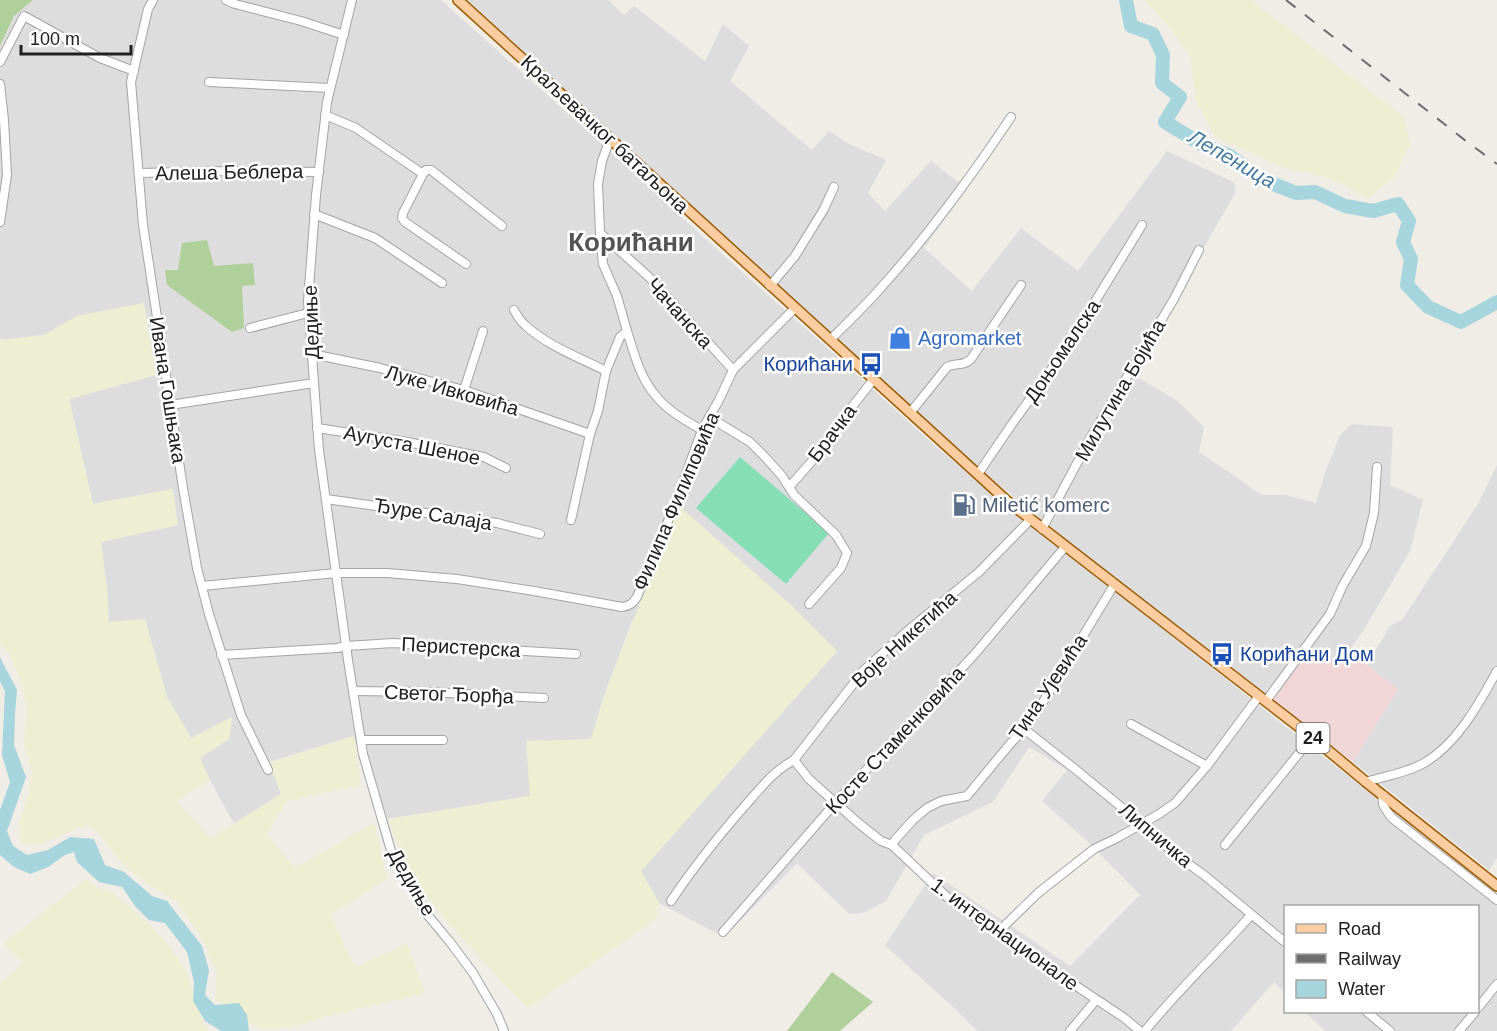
<svg xmlns="http://www.w3.org/2000/svg" width="1497" height="1031" viewBox="0 0 1497 1031" font-family="Helvetica,sans-serif">
<rect width="100%" height="100%" fill="#f0ece6"/>
<!-- residential -->
<g fill="#dedddd">
<path d="M 33,0 L 441,0 L 616,157 L 723,255 L 831,351 L 934,445 L 1010,510 L 1120,595 L 1497,894 L 1497,1031 L 1325,1031 L 1305,1012 L 1478,1012 L 1478,906 L 1286,906 L 1285,993 L 1274,982 L 1231,1031 L 977,1031 L 954,1008 L 885,945 L 933,873 L 1070,966 L 1140,895 L 1088,842 L 1042,801 L 1067,770 L 1029,747 L 993,802 L 924,835 L 886,901 L 863,913 L 849,914 L 797,863 L 724,937 L 659,903 L 641,871 L 837,651 L 632,621 L 604,696 L 591,740 L 530,796 L 388,819 L 353,736 L 269,762 L 281,794 L 234,824 L 210,780 L 200,758 L 229,739 L 232,718 L 191,738 L 167,697 L 145,619 L 109,622 L 107,590 L 101,542 L 177,525 L 173,489 L 93,504 L 69,399 L 155,375 L 144,303 L 77,316 L 44,335 L 3,340 L 0,338 L 0,46 L 14,16 Z"/>
<path d="M 467,0 L 608,0 L 624,15 L 634,6 L 705,61 L 723,24 L 749,46 L 730,81 L 812,150 L 829,131 L 849,144 L 886,160 L 868,193 L 885,211 L 931,161 L 967,189 L 924,248 L 972,291 L 1021,228 L 1078,271 L 1167,151 L 1235,183 L 1235,193 L 1132,374 L 1178,401 L 1204,427 L 1199,452 L 1262,495 L 1286,495 L 1316,503 L 1325,473 L 1340,435 L 1352,424 L 1393,427 L 1390,485 L 1423,500 L 1410,551 L 1365,628 L 1338,667 L 1311,647 L 1273,699 L 1093,561 L 998,484 L 849,352 L 563,88 Z"/>
<path d="M 1497,465 L 1497,858 L 1489,870 L 1353,762 L 1398,689 L 1367,665 L 1390,626 L 1402,620 L 1478,504 Z"/>
</g>
<!-- commercial -->
<path fill="#f0d6d7" d="M 1311,646 L 1338,667 L 1349,651 L 1398,689 L 1353,762 L 1273,700 Z"/>
<!-- farmland -->
<g fill="#eeeed2">
<path d="M 1144,0 L 1250,0 L 1404,117 L 1410,144 L 1396,175 L 1368,199 L 1344,184 L 1318,175 L 1288,169 L 1215,137 L 1196,100 L 1190,56 L 1172,30 Z"/>
<path d="M 144,303 L 156,375 L 69,399 L 93,504 L 173,489 L 178,525 L 101,542 L 107,590 L 109,622 L 145,619 L 167,697 L 191,738 L 232,717 L 229,739 L 200,758 L 210,780 L 176,801 L 211,838 L 281,794 L 269,763 L 354,736 L 361,785 L 287,801 L 267,834 L 295,868 L 374,823 L 387,879 L 330,915 L 355,967 L 407,944 L 425,993 L 330,1016 L 287,1028 L 263,1029 L 234,1019 L 215,999 L 217,971 L 200,935 L 176,901 L 151,886 L 128,869 L 109,847 L 97,831 L 86,825 L 37,845 L 21,844 L 19,822 L 28,797 L 32,773 L 24,743 L 27,708 L 20,679 L 10,654 L 0,642 L 0,338 L 3,340 L 44,335 L 77,316 Z"/>
<path d="M 678,505 L 793,607 L 837,651 L 641,871 L 659,903 L 656,919 L 528,1008 L 500,980 L 445,919 L 407,868 L 388,819 L 530,796 L 526,741 L 591,739 L 604,696 Z"/>
<path d="M 86,879 L 100,889 L 111,891 L 147,922 L 172,949 L 187,973 L 203,1022 L 209,1031 L 0,1031 L 0,984 L 24,962 L 3,944 Z"/>
</g>
<!-- forest -->
<g fill="#afcf9b">
<path d="M 0,0 L 33,0 L 14,16 L 0,46 Z"/>
<path d="M 207,240 L 214,266 L 253,263 L 255,285 L 242,286 L 244,328 L 232,332 L 167,285 L 165,270 L 178,270 L 182,243 Z"/>
<path d="M 832,972 L 873,1002 L 840,1031 L 787,1031 Z"/>
</g>
<!-- pitch -->
<path fill="#85deb5" d="M 740,457 L 829,533 L 786,584 L 696,508 Z"/>
<!-- water -->
<path fill="#a7d5dd" d="M 0,657 L 17,690 L 15,714 L 14,745 L 26,777 L 7,831 L 13,846 L 27,855 L 48,850 L 70,837 L 94,839 L 105,865 L 124,872 L 152,896 L 167,901 L 202,946 L 209,970 L 205,995 L 215,1005 L 239,1003 L 247,1015 L 249,1031 L 221,1031 L 205,1021 L 193,1001 L 194,982 L 187,952 L 165,923 L 149,920 L 135,906 L 122,887 L 99,882 L 77,862 L 74,852 L 65,855 L 48,867 L 30,874 L 14,867 L 0,855 L 0,810 L 10,782 L 2,755 L 5,691 L 0,681 Z"/>
<g fill="none" stroke-linecap="round" stroke-linejoin="round">
<!-- river -->
<path stroke="#a7d5dd" stroke-width="14" d="M 1126,0 L 1131,26 L 1153,34 L 1163,55 L 1162,83 L 1180,97 L 1165,122 L 1201,144 L 1230,156 L 1261,179 L 1296,193 L 1315,192 L 1345,206 L 1373,211 L 1398,204 L 1409,221 L 1403,242 L 1411,259 L 1407,285 L 1428,307 L 1461,322 L 1497,302"/>
<!-- minor casing -->
<g stroke="#a4a4a4" stroke-width="10">
<g id="minor">
<path d="M 153,0 L 148,9 L 131,82 L 143,225 L 183,488 L 197,568 L 209,614 L 241,715 L 268,770"/>
<path d="M 226,0 L 235,4 L 301,21 L 344,35"/>
<path d="M 352,0 L 327,102 L 316,195 L 308,301 L 319,450 L 348,660 L 363,754 L 392,854 L 425,912 L 450,942 L 473,973 L 497,1014 L 504,1031"/>
<path d="M 0,62 L 24,16 L 100,58 L 134,71"/>
<path d="M 209,82 L 330,88"/>
<path d="M 0,84 L 4,120 L 7,175 L 0,222"/>
<path d="M 325,115 L 356,128 L 423,174 L 403,213 L 402,218 L 405,222 L 466,264"/>
<path d="M 139,173 L 231,171 L 319,172"/>
<path d="M 423,174 L 426,170 L 431,170 L 502,226"/>
<path d="M 314,214 L 375,238 L 442,283"/>
<path d="M 600,233 L 650,278 L 733,370"/>
<path d="M 770,286 L 795,256 L 824,209 L 834,187"/>
<path d="M 514,310 C 517,315 520,321 525,325 C 546,345 580,358 606,371"/>
<path d="M 250,328 L 308,313"/>
<path d="M 627,331 C 634,353 640,378 656,396 C 668,411 686,421 702,430"/>
<path d="M 830,340 C 846,324 863,308 878,291 C 927,237 971,177 1011,117"/>
<path d="M 312,354 L 380,368 L 464,390 L 590,434"/>
<path d="M 464,390 L 483,331"/>
<path d="M 170,405 L 314,383"/>
<path d="M 910,413 L 947,367 C 956,362 963,367 971,359 L 1021,285"/>
<path d="M 709,417 L 750,442 L 765,457 L 782,476 L 794,495 L 836,535 L 847,553 L 841,568 L 809,604"/>
<path d="M 317,428 L 402,441 L 484,457 L 506,468"/>
<path d="M 978,474 L 1012,424 L 1066,349 L 1142,225"/>
<path d="M 790,486 L 819,453 L 837,426 L 873,380"/>
<path d="M 326,499 L 497,523 L 540,534"/>
<path d="M 571,520 L 590,434 L 598,411 L 606,371 L 620,337 L 627,331 L 617,296 L 603,264 L 600,233 L 598,184 L 602,161 L 610,139"/>
<path d="M 1042,529 L 1092,435 L 1174,299 L 1199,250"/>
<path d="M 202,586 L 336,573 L 387,573 L 457,579 L 534,591 L 622,607 C 630,606 633,603 637,597 L 675,504 L 702,430 L 719,400 L 733,370 L 795,308"/>
<path d="M 221,655 L 337,648 L 346,646 L 393,643 L 576,654"/>
<path d="M 353,691 L 428,692 L 544,698"/>
<path d="M 1266,701 L 1330,614 L 1343,585 L 1366,546 L 1374,513 L 1377,467"/>
<path d="M 1131,724 L 1207,766"/>
<path d="M 1024,729 L 1075,769 L 1142,824 L 1176,855 L 1204,875 L 1286,943"/>
<path d="M 361,740 L 443,740"/>
<path d="M 794,760 L 809,779 L 857,822 L 881,841 L 892,845 L 947,897 L 988,926 L 999,931 L 1043,964 L 1123,1017 L 1140,1031"/>
<path d="M 1366,782 C 1385,776 1407,773 1424,763 C 1457,744 1479,704 1497,671"/>
<path d="M 1383,795 C 1381,805 1386,810 1392,818 L 1497,900"/>
<path d="M 892,845 L 895,840 L 913,820 L 927,808 L 941,801 L 967,796 L 1010,744 L 1024,729 L 1043,702 L 1114,585"/>
<path d="M 1225,845 L 1312,737"/>
<path d="M 671,901 C 693,868 717,838 743,808 C 760,789 772,772 794,760 L 864,670 L 912,627 L 979,572 L 1030,520"/>
<path d="M 999,931 L 1038,893 L 1094,849 L 1117,838 L 1159,814 L 1175,803 L 1207,766 L 1259,696"/>
<path d="M 723,932 L 836,802 L 974,655 L 1065,547"/>
<path d="M 1478,1008 L 1497,984"/>
<path d="M 1367,1012 L 1390,1031"/>
<path d="M 1070,1031 L 1096,1000"/>
<path d="M 1145,1031 C 1178,990 1216,955 1251,915"/>
<path d="M 1459,1031 L 1475,1012"/>
</g>
</g>
<!-- major casing -->
<g stroke="#9a5b02" stroke-width="12">
<path id="major" d="M 458,0 L 1006,500 L 1312,737 L 1366,782 L 1497,886"/>
</g>
<!-- minor -->
<use href="#minor" stroke="#fff" stroke-width="8"/>
<!-- major -->
<use href="#major" stroke="#fbcda0" stroke-width="9"/>
<!-- rail -->
<path stroke="#6e6e6e" stroke-width="2" stroke-dasharray="12 12" stroke-linecap="butt" d="M 1286,0 L 1466,141 L 1497,164"/>
</g>
<!-- icons -->
<defs>
<g id="shop-bare" transform="scale(1.8)"><path d="M-5-2.5h2.3a2.7 3.5 0 0 1 5.4 0H5L5.5 6h-11ZM-1.5-2.5h3a1.5 2.3 0 0 0-3 0Z" fill="#3f7fe0" stroke="#fff" stroke-width="2.5" paint-order="stroke"/></g>
<g id="bus-bare" transform="scale(1.8)"><path d="M-5-6H5V4H4V6H2V4H-2V6H-4V4H-5ZM-3.5-4V0h7V-4ZM-3.5 1.2v1.5H-2V1.2ZM2 1.2v1.5H3.5V1.2Z" fill="#1a4fb4" stroke="#fff" stroke-width="2.5" paint-order="stroke"/></g>
<g id="fuel-bare" transform="scale(1.8)"><path d="M-5.5-6h7V0h2V4h1.3V-2.5L3-4.5l.8-.8L6-3V5H2.5V1h-1V6h-7ZM-4.2-4.7v3.2H.2V-4.7Z" fill="#5c6f8a" stroke="#fff" stroke-width="2.5" paint-order="stroke"/></g>
</defs>
<g fill-rule="evenodd">
<use href="#shop-bare" x="900" y="338"/>
<use href="#bus-bare" x="871" y="364"/>
<use href="#fuel-bare" x="964" y="505"/>
<use href="#bus-bare" x="1222" y="654"/>
</g>
<g text-anchor="middle" stroke-width="5" stroke-linejoin="round" paint-order="stroke">
<!-- shield labels -->
<rect fill="#fff" stroke="#636363" stroke-width="1.5" x="1296.5" y="723" width="33" height="30" rx="4.5"/>
<g font-size="18" font-weight="bold" fill="#202020">
<text x="1313" y="744">24</text>
</g>
<!-- street labels -->
<g font-size="20" fill="#202020" stroke="#fff">
<text transform="translate(605 134) rotate(43)" y="7">Краљевачког батаљона</text>
<text transform="translate(229 172) rotate(-1)" y="7">Алеша Беблера</text>
<text transform="translate(680 313) rotate(48)" y="7">Чачанска</text>
<text transform="translate(311 322) rotate(-92)" y="7">Дедиње</text>
<text transform="translate(1062 351) rotate(-56)" y="7">Доњомалска</text>
<text transform="translate(168 390) rotate(81)" y="7">Ивана Гошњака</text>
<text transform="translate(452 390) rotate(16)" y="7">Луке Ивковића</text>
<text transform="translate(1120 390) rotate(-60)" y="7">Милутина Бојића</text>
<text transform="translate(832 433) rotate(-53)" y="7">Брачка</text>
<text transform="translate(412 445) rotate(11)" y="7">Аугуста Шеное</text>
<text transform="translate(676 501) rotate(-67)" y="7">Филипа Филиповића</text>
<text transform="translate(433 514) rotate(9)" y="7">Ђуре Салаја</text>
<text transform="translate(904 639) rotate(-42)" y="7">Воје Никетића</text>
<text transform="translate(461 647) rotate(3)" y="7">Перистерска</text>
<text transform="translate(1048 687) rotate(-56)" y="7">Тина Ујевића</text>
<text transform="translate(449 694) rotate(2)" y="7">Светог Ђорђа</text>
<text transform="translate(895 740) rotate(-47)" y="7">Косте Стаменковића</text>
<text transform="translate(1156 835) rotate(40)" y="7">Липничка</text>
<text transform="translate(412 882) rotate(60)" y="7">Дедиње</text>
<text transform="translate(1005 934) rotate(36)" y="7">1. интернационале</text>
</g>
<!-- shop labels -->
<g font-size="20" fill="#366cbe" stroke="#fff" text-anchor="start">
<text x="918" y="345">Agromarket</text>
</g>
<!-- transit labels -->
<g font-size="20" fill="#164399" stroke="#fff" text-anchor="end">
<text x="853" y="371">Корићани</text>
<text x="1240" y="661" text-anchor="start">Корићани Дом</text>
</g>
<!-- service labels -->
<g font-size="20" fill="#4e5e75" stroke="#fff" text-anchor="start">
<text x="982" y="512">Miletić komerc</text>
</g>
<!-- water labels -->
<g font-size="21" font-style="italic" fill="#467a9f" stroke="#fff">
<text transform="translate(1232 159) rotate(30)" y="7">Лепеница</text>
</g>
<!-- district labels -->
<g font-size="26" font-weight="bold" fill="#535353" stroke="#fff">
<text x="631" y="251">Корићани</text>
</g>
</g>
<!-- legend -->
<rect x="1284" y="905" width="195" height="108" fill="#ffffff" stroke="#a6a6a6" stroke-width="1.5"/>
<rect x="1296" y="924" width="30" height="9" fill="#fbcda0" stroke="#a6a6a6" stroke-width="1.5"/>
<text x="1338" y="935" font-size="18" fill="#202020">Road</text>
<rect x="1296" y="954" width="30" height="9" fill="#6e6e6e" stroke="#a6a6a6" stroke-width="1.5"/>
<text x="1338" y="965" font-size="18" fill="#202020">Railway</text>
<rect x="1296" y="980" width="30" height="18" fill="#a7d5dd" stroke="#a6a6a6" stroke-width="1.5"/>
<text x="1338" y="995" font-size="18" fill="#202020">Water</text>
<!-- scale -->
<path d="M21 45v9h110v-9" fill="none" stroke="#202020" stroke-width="3"/>
<text x="30" y="45" font-size="18" fill="#202020" stroke="#ffffff" stroke-width="4.5" paint-order="stroke">100 m</text>
</svg>
